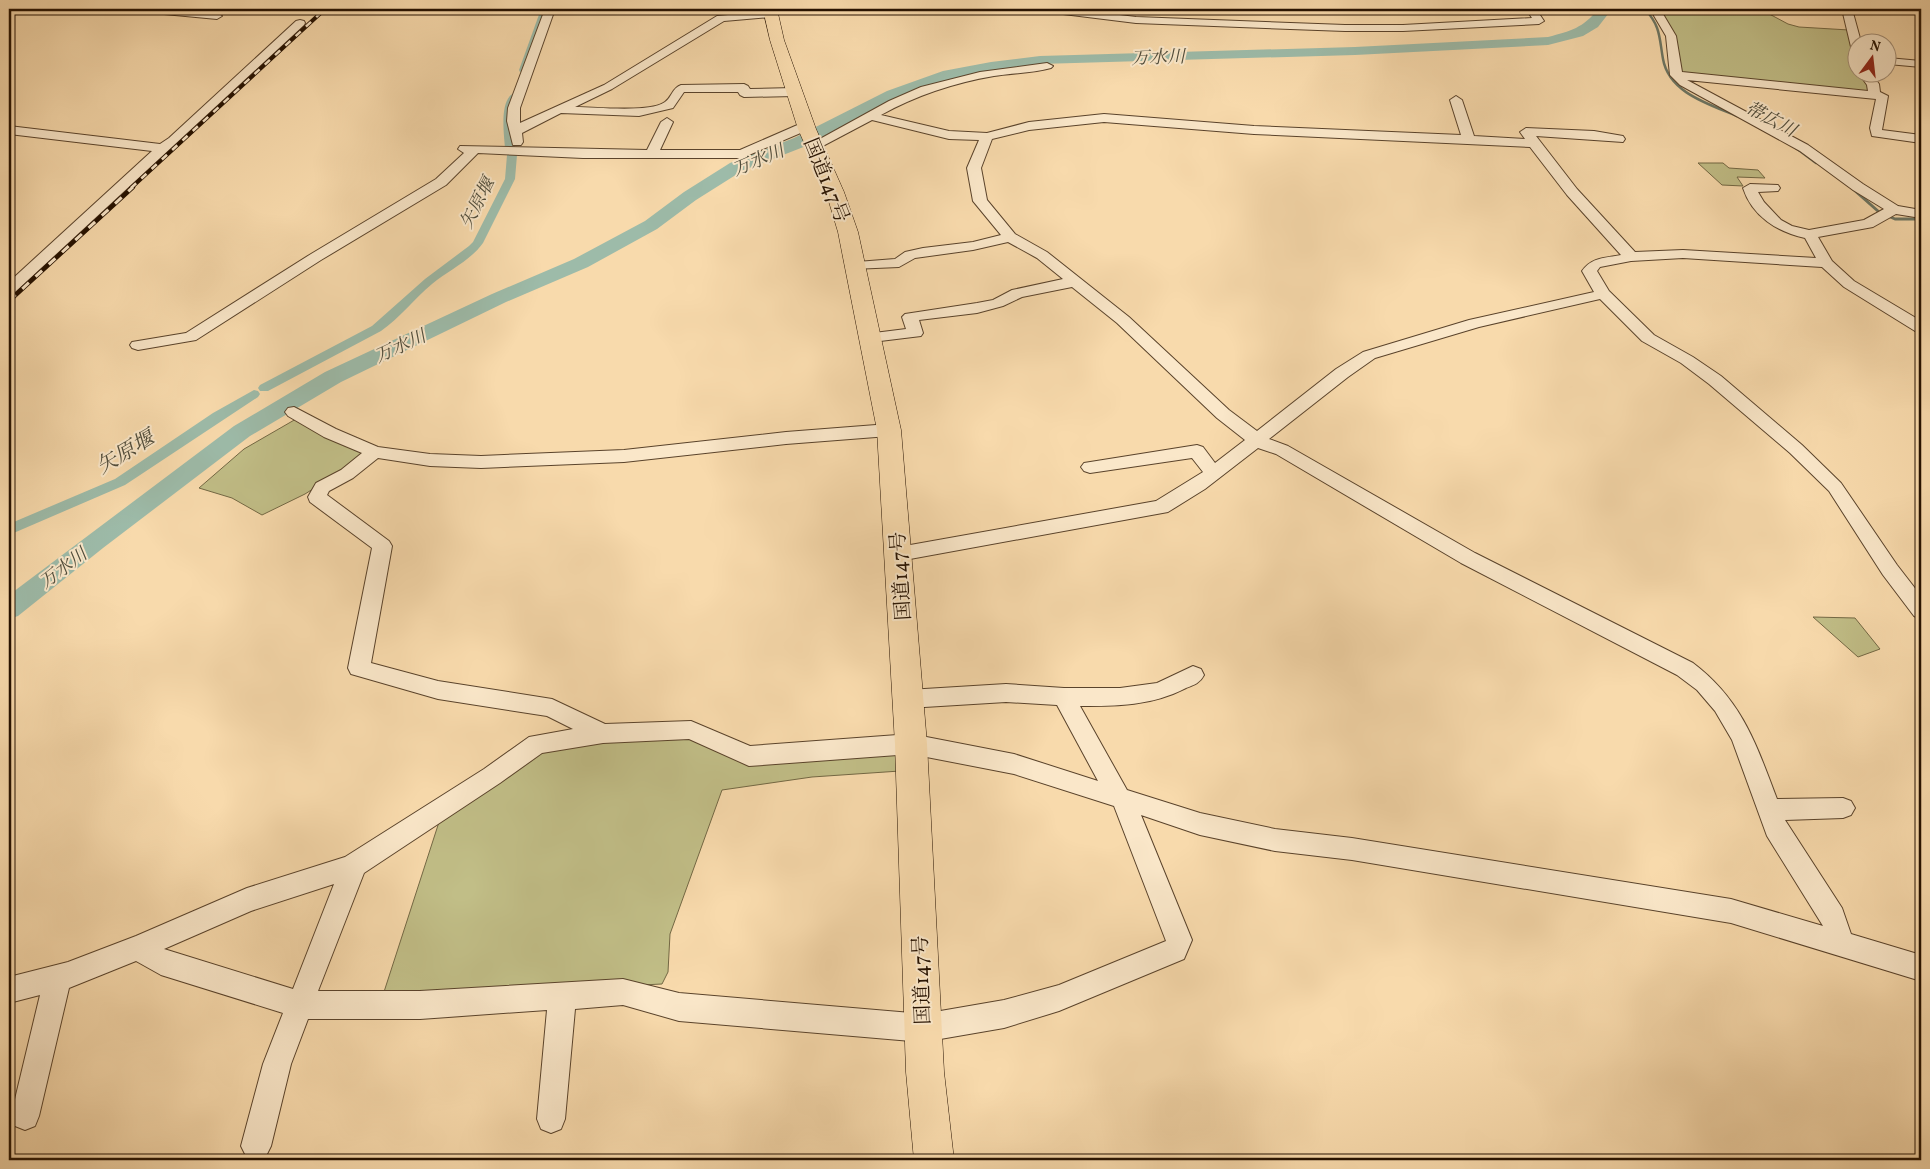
<svg xmlns="http://www.w3.org/2000/svg" width="1930" height="1169" viewBox="0 0 1930 1169" font-family="Vollkorn,'Noto Serif JP',serif">
<rect width="100%" height="100%" fill="#f8daac"/>
<filter id="stains"><feTurbulence type="fractalNoise" baseFrequency=".004" numOctaves="4"/><feColorMatrix values="0 0 0 0 .2 0 0 0 0 .09 0 0 0 0 .02 0 0 0 .5 -.17"/></filter>
<radialGradient id="worn" r=".72"><stop offset=".6" stop-color="#630" stop-opacity="0"/><stop offset="1" stop-color="#630" stop-opacity=".3"/></radialGradient>
<!-- green -->
<g fill="#c1be87" stroke="#736844">
<path d="M 1659,9 L 1760,9 L 1788,24 L 1799,27 L 1849,30 L 1858,72 L 1860,73 L 1870,85 L 1867,93 L 1679,72 L 1667,21 Z"/>
<path d="M 1698,163 L 1723,163 L 1729,168 L 1758,170 L 1765,178 L 1737,177 L 1743,186 L 1722,185 Z"/>
<path d="M 296,419 L 367,455 L 305,494 L 262,515 L 232,498 L 199,488 L 244,449 Z"/>
<path d="M 1813,617 L 1855,618 L 1880,649 L 1858,657 Z"/>
<path d="M 690,735 L 751,762 L 899,751 L 900,771 L 812,777 L 722,790 L 670,934 L 668,972 L 662,984 L 382,998 L 440,819 L 540,750 L 603,739 Z"/>
</g>
<g fill="none" stroke-linecap="round" stroke-linejoin="round">
<!-- stream-far1 -->
<g stroke="#6d7765" stroke-width="2.5">
<path d="M 1645,9 C 1661,27 1659,37 1663,59 C 1669,93 1709,104 1737,116"/>
<path d="M 1796,148 L 1816,163"/>
</g>
<!-- stream -->
<path stroke="#6d7765" stroke-width="3" d="M 1853,189 L 1879,212 L 1895,219 L 1921,219"/>
<!-- canal -->
<g fill="#9dbba9" fill-rule="evenodd">
<path d="M 541,9 L 549,9 L 527,70 L 520,72 L 519,70 Z"/>
<path d="M 514,93 L 518,96 L 512,116 L 515,148 L 510,151 L 505,148 C 504,134 499,100 514,93 Z"/>
<path d="M 512,152 L 517,155 L 515,179 L 483,243 C 470,261 449,270 432,284 C 414,299 400,318 381,331 L 268,391 L 260,391 L 258,388 L 260,385 L 372,326 L 425,279 L 469,246 L 473,242 L 505,179 L 507,155 Z"/>
<path d="M 254,390 L 258,391 L 260,394 L 258,397 L 125,485 L 9,535 L 9,524 L 115,479 L 213,413 Z"/>
</g>
<!-- river -->
<path fill="#9dbba9" fill-rule="evenodd" d="M 1598,9 L 1612,9 L 1598,27 L 1583,36 L 1548,45 L 1355,55 L 1040,64 L 991,70 L 947,80 L 897,97 L 806,146 L 742,171 L 696,200 L 657,229 L 588,267 L 506,302 L 341,382 L 250,436 L 103,548 L 18,616 L 9,619 L 9,595 L 234,426 L 325,372 L 492,294 L 574,259 L 645,221 L 684,192 L 730,163 L 794,138 L 887,91 L 943,71 L 991,62 L 1040,56 L 1355,47 L 1548,37 C 1571,31 1583,28 1598,9 Z"/>
<!-- minor casing -->
<g stroke="#5a432b" stroke-width="2">
<g id="minor">
<path d="M 138,9 L 173,9 L 217,13 L 222,16 L 217,19 L 143,12 Z"/>
<path d="M 545,9 L 555,9 L 520,108 L 520,123 L 604,85 L 717,16 L 771,11 L 776,14 L 771,17 L 724,21 L 612,89 L 575,107 C 595,107 650,113 665,102 C 672,97 672,88 681,85 L 744,84 L 748,86 L 750,89 L 794,88 L 800,92 L 794,96 L 744,97 L 740,95 L 738,92 L 684,92 L 673,108 L 639,116 L 561,113 L 522,133 L 523,142 L 521,145 L 513,145 L 507,121 L 508,108 Z"/>
<path d="M 1042,9 L 1070,9 L 1136,17 L 1345,25 L 1403,25 L 1532,18 L 1526,9 L 1536,9 L 1544,21 L 1539,24 L 1403,31 L 1345,31 L 1136,23 L 1047,12 Z"/>
<path d="M 1328,9 L 1377,9 L 1372,12 L 1332,14 L 1327,11 Z"/>
<path d="M 1650,9 L 1660,9 L 1676,36 L 1682,72 L 1868,91 L 1867,85 L 1858,72 L 1870,72 L 1879,84 L 1880,92 L 1888,96 L 1882,130 L 1921,135 L 1921,143 L 1872,136 L 1870,128 L 1876,99 L 1687,80 L 1808,145 L 1863,184 L 1898,206 L 1921,210 L 1921,218 L 1896,214 L 1873,227 L 1818,237 L 1832,261 L 1854,281 L 1921,321 L 1921,333 L 1915,331 L 1844,287 L 1822,267 L 1683,258 L 1631,261 L 1600,267 L 1597,271 L 1609,291 L 1654,335 L 1693,357 L 1721,376 L 1802,445 L 1841,483 L 1897,565 L 1921,596 L 1921,619 L 1914,616 L 1883,575 L 1829,491 L 1790,453 L 1709,384 L 1681,363 L 1642,341 L 1600,299 L 1479,327 L 1375,358 L 1348,377 L 1269,439 L 1288,446 L 1475,553 L 1693,663 C 1742,700 1756,744 1777,799 L 1843,798 L 1851,801 L 1855,808 L 1851,815 L 1843,818 L 1785,820 L 1842,908 L 1851,934 L 1921,955 L 1921,981 L 1731,923 L 1352,860 L 1275,851 L 1200,835 L 1141,815 L 1192,940 L 1184,959 L 1059,1011 L 1004,1028 L 923,1042 L 679,1021 L 623,1005 L 575,1009 L 565,1119 L 561,1129 L 551,1133 L 541,1129 L 537,1119 L 547,1010 L 420,1019 L 308,1019 L 291,1064 L 271,1146 L 266,1156 L 255,1160 L 246,1156 L 241,1146 L 263,1064 L 283,1013 L 161,975 L 136,961 L 69,988 L 39,1116 L 35,1126 L 25,1130 L 15,1126 L 11,1116 L 40,995 L 9,1003 L 9,977 L 68,962 L 136,936 L 247,888 L 345,857 L 484,769 L 529,737 L 573,729 L 547,716 L 438,699 L 351,674 L 348,668 L 372,548 L 310,502 L 308,497 L 316,483 L 341,470 L 362,453 L 324,437 L 288,416 L 285,412 L 288,408 L 294,407 L 336,429 L 378,447 L 430,454 L 481,456 L 624,450 L 786,432 L 889,424 L 895,426 L 898,430 L 895,434 L 889,436 L 786,444 L 624,462 L 481,468 L 430,466 L 378,458 L 353,478 L 329,491 L 327,495 L 389,541 L 392,546 L 371,663 L 438,681 L 552,699 L 605,724 L 691,721 L 750,746 L 911,734 L 1014,754 L 1098,781 L 1057,705 L 1006,702 L 908,708 L 900,705 L 897,699 L 900,693 L 908,690 L 1006,684 L 1064,688 L 1120,688 L 1157,683 L 1193,666 L 1201,669 L 1204,675 C 1200,683 1194,685 1186,688 C 1151,706 1118,706 1080,706 L 1127,790 L 1200,813 L 1275,829 L 1352,838 L 1731,899 L 1823,926 L 1767,836 L 1732,740 L 1715,711 L 1697,690 L 1677,675 L 1461,563 L 1276,454 L 1258,448 L 1205,489 L 1168,512 L 899,561 L 892,559 L 889,554 L 892,549 L 899,547 L 1156,501 L 1203,472 L 1192,458 L 1090,473 L 1084,471 L 1081,467 L 1084,463 L 1197,445 L 1203,447 L 1215,463 L 1245,440 L 1217,418 L 1117,323 L 1072,287 L 1022,297 L 1003,306 L 977,313 L 919,320 L 923,333 L 921,336 L 872,342 L 866,340 L 864,337 L 866,334 L 906,329 L 902,317 L 905,314 L 977,303 L 993,300 L 1012,290 L 1063,279 L 1037,258 L 1008,242 L 973,250 L 915,258 L 899,267 L 852,269 L 850,266 L 852,263 L 857,262 L 895,259 L 905,252 L 923,248 L 973,242 L 1001,235 L 973,201 L 967,168 L 979,140 L 949,139 L 872,120 L 819,148 L 811,148 L 809,145 L 889,101 L 921,87 L 980,72 L 1047,63 L 1053,66 L 1051,68 C 1033,73 1012,73 994,76 C 953,83 917,95 881,115 L 949,131 L 987,133 L 1029,122 L 1104,114 L 1254,126 L 1461,135 L 1450,100 L 1456,96 L 1462,100 L 1474,136 L 1525,139 L 1520,132 L 1526,128 L 1594,131 L 1623,136 L 1625,139 L 1623,142 L 1536,136 L 1577,189 L 1635,252 L 1683,250 L 1816,258 L 1805,238 C 1777,232 1752,216 1743,188 L 1750,184 L 1778,185 L 1780,188 L 1778,191 L 1758,192 L 1764,202 L 1781,220 L 1792,226 L 1809,230 L 1864,220 L 1884,209 L 1853,190 L 1800,151 L 1680,85 L 1670,75 L 1666,36 ZM 1104,122 L 1254,134 L 1530,147 L 1567,195 L 1621,255 C 1605,258 1592,257 1582,271 L 1594,292 L 1469,320 L 1363,352 L 1336,369 L 1257,431 L 1229,410 L 1129,317 L 1047,252 L 1015,234 L 987,200 L 981,168 L 992,139 L 1029,130 ZM 689,739 L 749,766 L 911,754 L 1014,774 L 1114,806 L 1166,941 L 1059,985 L 1004,1000 L 923,1014 L 679,993 L 623,979 L 420,991 L 318,991 L 364,873 L 500,783 L 542,753 L 603,743 ZM 334,884 L 293,989 L 164,949 L 251,911 Z"/>
<path d="M 1842,9 L 1852,9 L 1861,42 L 1858,42 L 1858,54 L 1852,51 Z"/>
<path d="M 300,20 L 304,21 L 305,23 L 304,25 L 14,293 L 9,294 L 9,282 L 152,151 L 9,134 L 9,126 L 160,144 L 169,138 L 296,21 Z"/>
<path d="M 1888,58 L 1921,61 L 1921,67 L 1888,64 Z"/>
<path d="M 667,118 L 673,122 L 660,150 L 740,150 L 802,123 L 806,122 L 812,126 L 810,129 L 742,158 L 583,158 L 478,153 L 446,185 L 321,260 L 196,340 L 138,350 L 132,348 L 130,345 L 132,342 L 186,333 L 311,254 L 436,179 L 464,153 L 458,149 L 460,146 L 647,150 L 661,122 Z"/>
</g>
</g>
<!-- highway casing -->
<g stroke="#251100" stroke-width="1">
<path id="highway" d="M 763,9 L 777,9 L 784,40 L 816,129 L 844,192 L 858,232 L 901,430 L 927,744 L 944,1072 L 954,1160 L 914,1160 L 906,1072 L 895,744 L 877,430 L 838,232 L 826,192 L 798,129 L 770,40 Z"/>
</g>
<!-- minor -->
<use href="#minor" fill="#fae7c9" fill-rule="evenodd"/>
<!-- highway -->
<use href="#highway" fill="#f8daac" fill-rule="evenodd"/>
<!-- rail-far1 casing -->
<g stroke="#251100" stroke-width="4">
<path id="rail-far1" d="M 131,188 L 325,9"/>
</g>
<!-- rail casing -->
<g stroke="#251100" stroke-width="4.5">
<path id="rail" d="M 9,301 L 133,187"/>
</g>
<!-- rail-far1 -->
<use href="#rail-far1" stroke="#fae7c9" stroke-width="2.5" stroke-dasharray="7" stroke-linecap="butt"/>
<!-- rail -->
<use href="#rail" stroke="#fae7c9" stroke-width="3" stroke-dasharray="9" stroke-linecap="butt"/>
</g>
<g text-anchor="middle" stroke-width="4" stroke-linejoin="round" paint-order="stroke">
<!-- far-water labels -->
<g font-size="18" font-style="italic" fill="#4f4c3b" stroke="#fae7c9">
<text transform="translate(1158 57) rotate(-2)" y="6">万水川</text>
<text transform="translate(1771 119) rotate(28)" y="6">帯広川</text>
<text transform="translate(758 160) rotate(-23)" y="6">万水川</text>
<text transform="translate(477 203) rotate(-63)" y="6">矢原堰</text>
<text transform="translate(400 346) rotate(-25)" y="6">万水川</text>
<text transform="translate(63 568) rotate(-37)" y="6">万水川</text>
</g>
<!-- street labels -->
<g font-size="20" fill="#251100" stroke="#fae7c9">
<text transform="translate(827 180) rotate(68)" y="7">国道147号</text>
<text transform="translate(900 576) rotate(-94)" y="7">国道147号</text>
<text transform="translate(921 980) rotate(-92)" y="7">国道147号</text>
</g>
<!-- water labels -->
<g font-size="21" font-style="italic" fill="#4f4c3b" stroke="#fae7c9">
<text transform="translate(125 452) rotate(-31)" y="7">矢原堰</text>
</g>
</g>
<!-- margin -->
<rect width="1930" height="1169" fill="none" stroke="#f8daac" stroke-width="30"/>
<rect x="10" y="10" width="1910" height="1149" fill="none" stroke="#251100" stroke-width="2.5"/>
<rect x="15" y="15" width="1900" height="1139" fill="none" stroke="#251100"/>
<!-- north arrow -->
<g transform="translate(1872 58) rotate(15)"><circle r="24" fill="#fae7c9" stroke="#a59179"/>
<path d="M0-4L9 19L0 12L-9 19Z" fill="#8f2418"/>
<text y="-8" font-size="14" font-weight="bold" text-anchor="middle" fill="#251100">N</text>
</g>
<rect width="100%" height="100%" filter="url(#stains)"/>
<rect width="100%" height="100%" fill="url(#worn)"/>
</svg>
